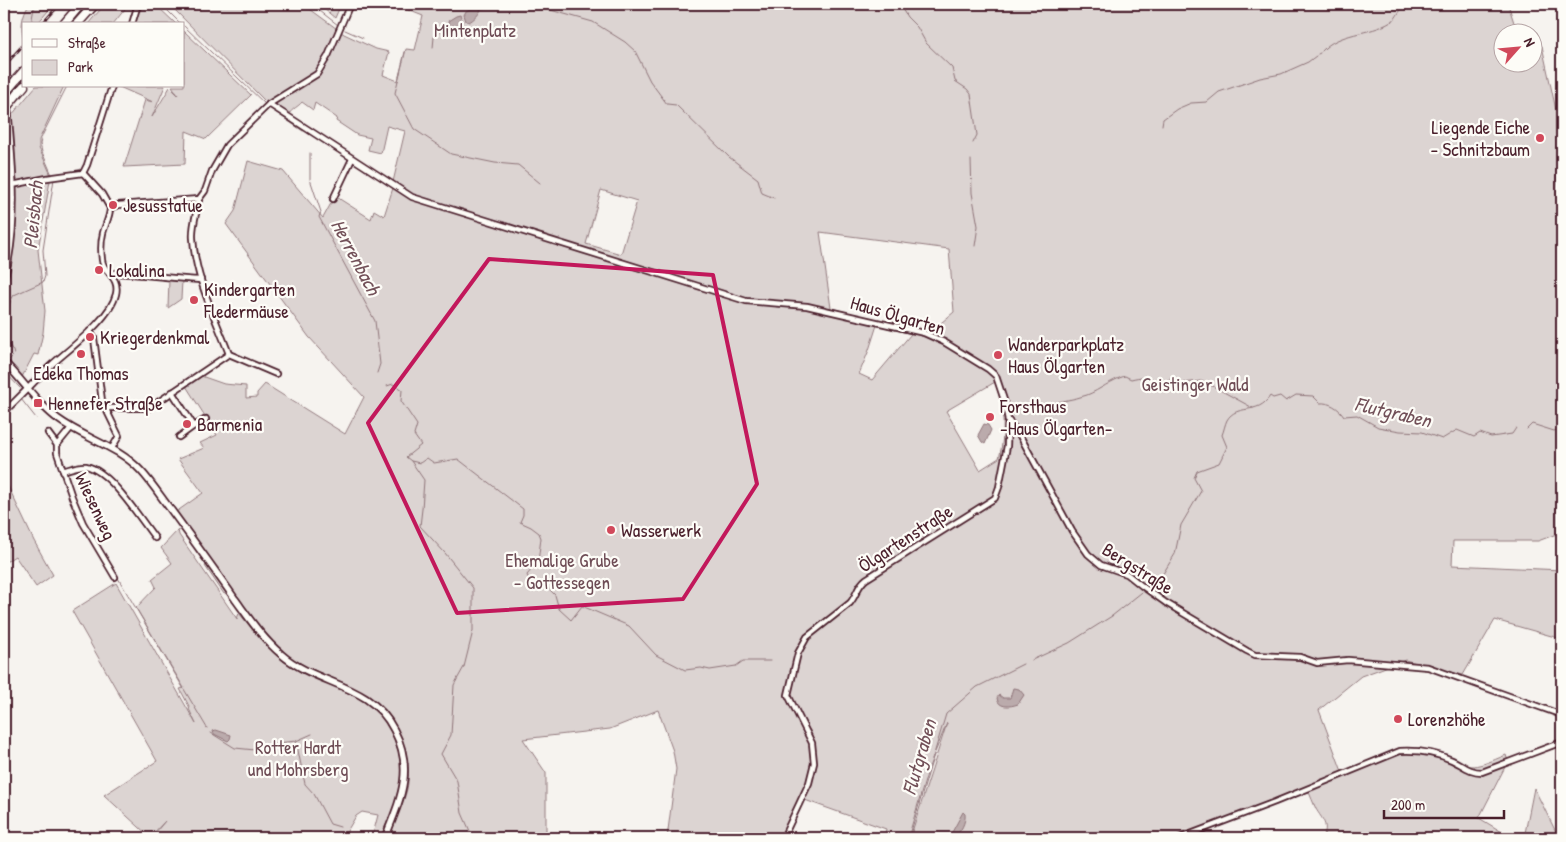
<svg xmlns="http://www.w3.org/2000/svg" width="1566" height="842" viewBox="0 0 1566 842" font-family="'Patrick Hand',sans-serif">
<rect width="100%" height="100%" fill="#f6f3ef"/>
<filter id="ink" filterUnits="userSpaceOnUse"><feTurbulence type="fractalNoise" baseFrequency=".02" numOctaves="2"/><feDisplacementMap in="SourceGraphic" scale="10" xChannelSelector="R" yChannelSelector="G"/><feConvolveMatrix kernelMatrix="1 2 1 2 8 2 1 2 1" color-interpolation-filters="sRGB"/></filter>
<g filter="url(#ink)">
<!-- green -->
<g fill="#dcd4d2" stroke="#937a7e" fill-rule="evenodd">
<path d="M 29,4 L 54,4 L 37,24 L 24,24 L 24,40 C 20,27 22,15 29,4 Z"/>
<path d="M 105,4 L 129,4 L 113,24 L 88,24 Z"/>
<path d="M 146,4 L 155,4 L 176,24 L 134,24 L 138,13 Z"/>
<path d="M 169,4 L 303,4 L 344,34 L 376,49 L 389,52 L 383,75 L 398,81 L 406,49 L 415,50 L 423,16 L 398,6 L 399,4 L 1508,4 L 1517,32 L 1504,32 L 1504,62 L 1534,62 L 1534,51 L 1542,46 L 1556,110 L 1557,176 L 1562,198 L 1562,532 L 1538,541 L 1453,541 L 1452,565 L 1562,570 L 1562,639 L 1495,620 L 1463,675 L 1405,660 L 1361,676 L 1319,710 L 1343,774 C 1362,766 1393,749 1415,750 C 1424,750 1433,754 1440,758 C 1472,770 1475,768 1506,755 L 1508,761 L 1479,818 L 1512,838 L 1322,838 C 1330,826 1322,819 1316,809 C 1313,803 1311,796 1308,790 L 1179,838 L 910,838 L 947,723 L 929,767 L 908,838 L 884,838 L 886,829 L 802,799 C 814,778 820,758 812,735 C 810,729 805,724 801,718 C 796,709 793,699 790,689 L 786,693 L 786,697 C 793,711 803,724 808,739 C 821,771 793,808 782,838 L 667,838 L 676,769 L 673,751 L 658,710 L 610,729 L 523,739 L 546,773 L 546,838 L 387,838 C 394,822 403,806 407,789 C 409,779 409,768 407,759 C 401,722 375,697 342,682 C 319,672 294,663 276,646 C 249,620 223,580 202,549 C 194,537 186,524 176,512 L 203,493 L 178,459 L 204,448 L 200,443 L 217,435 L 186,386 L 201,376 L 224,384 L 246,386 L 246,398 L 257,397 L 257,393 L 265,384 L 345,434 L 364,397 L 309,337 L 226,224 L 235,211 L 248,161 L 283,171 L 323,218 L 335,196 L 371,219 L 374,210 L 384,216 L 393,188 L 393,182 L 405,131 L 387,126 L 381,153 L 368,150 L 371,138 L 357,135 L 336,121 L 337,118 L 315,103 L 313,110 L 302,102 C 298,107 293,108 289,114 L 270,102 L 265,101 ZM 601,190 L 637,201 L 621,254 L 586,244 ZM 820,232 L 949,249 L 954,312 L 929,333 L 831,308 ZM 877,325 L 911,334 L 872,380 L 859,374 L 869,350 ZM 995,382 C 1004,406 1006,433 999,458 L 980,470 L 946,411 Z"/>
<path d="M 318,4 L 341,4 L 335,18 Z"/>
<path d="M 184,31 L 251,95 L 206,139 L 186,131 L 185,164 L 124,167 L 145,100 L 153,102 L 117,86 L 165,86 L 152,117 L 170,87 L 178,95 L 172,86 L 184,86 Z"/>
<path d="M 36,86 L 64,86 L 39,140 L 39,148 L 51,175 L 38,250 L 45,311 L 43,333 L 38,355 L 34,354 L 22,377 L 4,358 L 4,293 L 8,277 L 16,220 L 16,188 L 11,116 Z"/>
<path d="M 4,123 L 8,187 L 4,188 Z"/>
<path d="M 169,280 L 182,281 L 181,299 L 168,308 Z"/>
<path d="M 8,486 L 34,541 L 53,575 L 36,587 L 15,556 L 4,563 L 4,489 Z"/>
<path d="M 178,530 L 179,535 L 237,619 L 239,613 C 253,630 266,648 283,661 C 307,678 336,684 361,699 C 388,715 404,751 401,781 C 399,794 395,806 391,818 L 389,818 L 380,838 L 372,838 L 378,815 L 362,812 L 356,816 L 343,838 L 151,838 L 165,821 L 150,837 L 104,795 L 157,761 L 72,611 L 116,583 L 196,724 L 189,709 L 190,708 L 180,689 L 184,688 L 136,608 L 156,587 L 152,579 L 172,563 L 161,548 Z"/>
<path d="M 207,564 L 227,592 L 224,594 L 205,566 Z"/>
<path d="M 1534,788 L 1559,838 L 1524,838 Z"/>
</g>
<!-- water -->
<g fill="#bbabac" stroke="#8e7378">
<path d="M 479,5 L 481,9 C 480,14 473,20 469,22 L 466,21 L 464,15 L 466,11 Z"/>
<path d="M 460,15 L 463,21 L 462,24 L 452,28 L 448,21 L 456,16 Z"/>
<path d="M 984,424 L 988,425 L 991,430 L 985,444 L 982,442 L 978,435 Z"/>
<path d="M 1013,688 L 1019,689 L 1024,695 L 1018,704 C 1010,707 998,708 997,698 L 999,695 L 1003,698 L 1010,698 Z"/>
<path d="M 216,730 L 231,735 L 230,739 L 228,741 L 214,734 L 213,731 Z"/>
<path d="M 963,812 L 965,814 C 966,822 961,832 954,837 L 951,837 L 950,836 Z"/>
</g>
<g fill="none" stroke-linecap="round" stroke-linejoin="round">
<!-- stream -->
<g stroke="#8e7378" stroke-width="1">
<path d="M 161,4 L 181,24"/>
<path d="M 311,4 L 338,25"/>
<path d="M 533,4 L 536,6 L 593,22 L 625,42 L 635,51 L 650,81 L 667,104 L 676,105 L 729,157 L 758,179 L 762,193 L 774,198"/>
<path d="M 899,4 L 907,17 L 917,27 L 926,43 L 952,68 L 955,81 L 967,89 L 971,94 L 977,135 L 973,143"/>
<path d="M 480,9 L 501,4"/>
<path d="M 31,24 L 34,8 L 38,4"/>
<path d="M 184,26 L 266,105"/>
<path d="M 345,30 L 363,38"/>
<path d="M 433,48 L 434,37 L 450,25"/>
<path d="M 1322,51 C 1338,32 1370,35 1391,22 C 1399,17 1397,9 1410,4"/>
<path d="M 405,52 L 395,93 L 414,129 L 451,154 L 495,163 L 518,165 L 540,183"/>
<path d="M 1318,54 L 1320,53"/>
<path d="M 269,108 L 303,131"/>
<path d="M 1162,125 L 1163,119 L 1177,109 L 1191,103 L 1207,102 L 1219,92 L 1260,78 L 1281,74 L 1308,62 L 1316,56"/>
<path d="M 310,153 L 310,179 L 321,212 L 319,217 L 375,321 L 380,364 L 377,373"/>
<path d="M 971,160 L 972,193 L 978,226 L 975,246"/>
<path d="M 52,175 L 42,152 L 40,144 L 42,136 L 67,86"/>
<path d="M 4,333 L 10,302 L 14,295 L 43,282 L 45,276 L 43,250 L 54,179"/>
<path d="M 4,336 L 13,351 L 14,355 L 7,362"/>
<path d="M 4,371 L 20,388"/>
<path d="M 387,386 L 393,384 L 402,390 L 401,401 L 417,425 L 414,435 L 421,445 L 406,457 L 411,461 L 420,463 L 427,458 L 434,463 L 458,459 L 523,509 L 523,515 L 520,522 L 531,527 L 539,533 L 541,538 L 538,562 L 527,575 L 531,584 L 548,588 L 555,595 L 559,609 L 571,620 L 582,606 L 629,626 L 656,655 L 685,670 L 701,668 L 710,670 L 736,666 L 743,661 L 770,661"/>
<path d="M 21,399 L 36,418"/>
<path d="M 1045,405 C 1059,401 1073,400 1087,395 C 1100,390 1111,380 1125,376 L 1131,379 C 1135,378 1140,377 1144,377 C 1156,378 1160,386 1173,377 L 1183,383 L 1201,381 L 1209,384 L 1253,408"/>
<path d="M 1527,429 L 1532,424 L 1554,431 L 1562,428"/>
<path d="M 411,461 L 424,480 L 422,509 L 420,526 L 445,553 L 473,588 L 473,631 L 464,667 L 454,685 L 451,735 L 441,754 L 457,781 L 462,813 L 473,838"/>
<path d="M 118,578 L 207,728"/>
<path d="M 1032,660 L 1069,643 L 1112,616 L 1161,577 L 1175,554 L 1181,525 L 1201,491 L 1194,478 L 1197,471 L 1219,463 L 1227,447 L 1222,435 C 1224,430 1225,424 1227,420 C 1237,403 1258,416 1270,396 L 1273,398 L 1280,396 L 1286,401 L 1296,395 L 1313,396 L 1320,403 C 1329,402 1339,408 1344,416 L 1357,415 L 1378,427 L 1400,431 L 1422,432 L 1442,439 L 1457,430 L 1474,437 L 1480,433 L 1491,437 L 1512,434 L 1516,428"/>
<path d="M 211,733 L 235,748 L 255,750 L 277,743 L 296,741 L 312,734"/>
<path d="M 296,741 L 305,784 L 314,794 L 330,824 L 340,827"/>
<path d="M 909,838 L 946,714 L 977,687 L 1023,664"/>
</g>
<!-- street casing -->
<g stroke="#4a1f2b" stroke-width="8">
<g id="street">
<path d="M 132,24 L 138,4"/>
<path d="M 269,104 L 317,74 L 328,56 L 350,4"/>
<path d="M 83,173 L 87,165 L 112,86"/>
<path d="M 12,185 L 47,178 L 83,173"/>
<path d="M 199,199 C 197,212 192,225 193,238 C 195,278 215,317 229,354 L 276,374"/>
<path d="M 333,199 L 352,159"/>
<path d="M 110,208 L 118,205 L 199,199 L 205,191 L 212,171 L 227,145 L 269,104 L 412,197 L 746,301 L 807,306 L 924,333 L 944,342 L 988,369 L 996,376 L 1004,400 L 1008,420 L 1007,446 L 999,487 L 995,498 L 866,579 C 857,586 857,595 850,603 L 807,637 L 798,653 L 788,695 L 812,743 L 814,763 L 809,783 L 783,838"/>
<path d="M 110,273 C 141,273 171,279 201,280"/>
<path d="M 90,331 L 94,338 L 102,401 L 119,436 L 112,448"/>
<path d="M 172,392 L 194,426 L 206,419"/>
<path d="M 105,408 L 149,408 L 229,354"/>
<path d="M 4,412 C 19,398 33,383 47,369 C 67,350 110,320 116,294 C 120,276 103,273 102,260 C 101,252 101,241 103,233 C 105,225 110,217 110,208 L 102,194 L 83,173"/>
<path d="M 1008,420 L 1019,434 L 1072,531 L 1088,554 L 1101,565 L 1127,574 L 1142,586 L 1166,603 L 1247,651 L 1255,655 L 1300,657 L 1317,663 L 1348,660 L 1428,667 L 1562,715"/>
<path d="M 71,428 L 57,445 L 57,453 L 72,497 L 83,523 L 115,577"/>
<path d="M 48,433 L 57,445"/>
<path d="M 179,437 L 194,426"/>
<path d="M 63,471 C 70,469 78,465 86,466 C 111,471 140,519 155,538"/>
<path d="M 1180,838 L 1275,802 L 1400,751 C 1418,750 1436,753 1452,760 C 1463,765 1469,772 1482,772 L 1562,742"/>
</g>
</g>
<!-- secondary casing -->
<g stroke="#4a1f2b" stroke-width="9">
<g id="secondary">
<path d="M 4,58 C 7,131 23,207 4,279"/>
<path d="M 4,362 C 23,380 37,404 58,419 C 85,439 118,446 141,471 C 152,483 161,497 171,510 C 193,540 214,569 235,599 C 249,618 263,639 281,654 C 317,686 370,682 394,730 C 415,770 400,800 385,838"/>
</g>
</g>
<!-- highway casing -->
<g stroke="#4a1f2b" stroke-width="11">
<g id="highway">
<path d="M 64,24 L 81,4"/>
<path d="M 77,24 L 95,4"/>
<path d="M 16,80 L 24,71"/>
<path d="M 17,94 L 24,86"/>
</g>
</g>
<!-- street -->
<use href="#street" stroke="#fdfcf7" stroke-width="4.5"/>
<!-- secondary -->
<use href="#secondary" stroke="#fdfcf7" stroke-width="5.5"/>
<!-- highway -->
<use href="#highway" stroke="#fdfcf7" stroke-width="8"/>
<!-- rail casing -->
<g stroke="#4a1f2b" stroke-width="3">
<g id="rail">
<path d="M 42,24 L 60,4"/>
<path d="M 4,66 L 24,44"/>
</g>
</g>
<!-- rail -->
<use href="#rail" stroke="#fdfcf7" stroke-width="1" stroke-dasharray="4" stroke-linecap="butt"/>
<!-- highway-bridge casing -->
<g stroke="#4a1f2b" stroke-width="11" stroke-linecap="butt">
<g id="highway-bridge">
<path d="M 4,94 L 16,80"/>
<path d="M 4,110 L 17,94"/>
</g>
</g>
<!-- highway-bridge -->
<use href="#highway-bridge" stroke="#fdfcf7" stroke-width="8"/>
</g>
</g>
<!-- marked area -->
<path fill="none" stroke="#c2185b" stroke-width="4" stroke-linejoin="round" d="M 489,259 L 713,275 L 757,484 L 683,599 L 457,613 L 368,423 Z"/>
<!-- markers -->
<g fill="#d1495b" stroke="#fdfcf7" stroke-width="2">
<circle cx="1540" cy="138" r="5"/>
<circle cx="113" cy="205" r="5"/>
<circle cx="99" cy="270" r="5"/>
<circle cx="194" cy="300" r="5"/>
<circle cx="90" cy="337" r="5"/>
<circle cx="81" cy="354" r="5"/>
<circle cx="998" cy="355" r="5"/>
<rect x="33" y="398" width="10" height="10" rx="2.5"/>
<circle cx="990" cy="417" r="5"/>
<circle cx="187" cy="424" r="5"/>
<circle cx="611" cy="530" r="5"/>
<circle cx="1398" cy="719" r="5"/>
</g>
<g text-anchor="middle" stroke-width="4.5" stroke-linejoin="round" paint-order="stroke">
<!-- park labels -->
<g font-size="19" fill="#6e4c55" stroke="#fdfcf7">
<text x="475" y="37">Mintenplatz</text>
<text x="1195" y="391">Geistinger Wald</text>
<text x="562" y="567">Ehemalige Grube<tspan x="562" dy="22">- Gottessegen</tspan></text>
<text x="298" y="754">Rotter Hardt<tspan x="298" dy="22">und Mohrsberg</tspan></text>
</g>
<!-- poi labels -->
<g font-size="19" fill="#4a1f2b" stroke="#fdfcf7" text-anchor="start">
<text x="1530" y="134" text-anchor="end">Liegende Eiche<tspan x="1530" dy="22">- Schnitzbaum</tspan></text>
<text x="123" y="212">Jesusstatue</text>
<text x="109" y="277">Lokalina</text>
<text x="204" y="296">Kindergarten<tspan x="204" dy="22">Fledermäuse</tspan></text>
<text x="100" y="344">Kriegerdenkmal</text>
<text x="1008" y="351">Wanderparkplatz<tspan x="1008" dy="22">Haus Ölgarten</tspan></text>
<text x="81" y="380" text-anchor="middle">Edeka Thomas</text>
<text x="48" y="410">Hennefer Straße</text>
<text x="1000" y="413">Forsthaus<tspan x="1000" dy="22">-Haus Ölgarten-</tspan></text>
<text x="197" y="431">Barmenia</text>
<text x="621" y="537">Wasserwerk</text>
<text x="1408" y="726">Lorenzhöhe</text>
</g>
<!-- street labels -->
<g font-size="19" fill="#4a1f2b" stroke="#fdfcf7">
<text transform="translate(898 315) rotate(16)" y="7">Haus Ölgarten</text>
<text transform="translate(96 506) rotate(65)" y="7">Wiesenweg</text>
<text transform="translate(905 538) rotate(-33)" y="7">Ölgartenstraße</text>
<text transform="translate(1138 568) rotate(32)" y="7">Bergstraße</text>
</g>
<!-- water labels -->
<g font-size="20" font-style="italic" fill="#725058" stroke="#fdfcf7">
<text transform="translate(33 215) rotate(-85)" y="7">Pleisbach</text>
<text transform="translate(356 257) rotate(62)" y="7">Herrenbach</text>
<text transform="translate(1393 412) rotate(13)" y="7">Flutgraben</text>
<text transform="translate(919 757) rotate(-74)" y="7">Flutgraben</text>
</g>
</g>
<!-- margin -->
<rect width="1566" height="842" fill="none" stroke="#fdfcf7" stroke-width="20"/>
<rect x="10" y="10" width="1546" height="822" fill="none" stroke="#4a1f2b" stroke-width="2" filter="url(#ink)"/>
<!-- legend -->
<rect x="22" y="22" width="162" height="65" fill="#fdfcf7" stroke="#b5a4a5"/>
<rect x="32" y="39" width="25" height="8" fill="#fdfcf7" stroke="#b5a4a5"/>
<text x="68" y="48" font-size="15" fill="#4a1f2b">Straße</text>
<rect x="32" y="60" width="25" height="15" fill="#dcd4d2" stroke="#b5a4a5"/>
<text x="68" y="72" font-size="15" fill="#4a1f2b">Park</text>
<!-- north arrow -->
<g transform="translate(1518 48) rotate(63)"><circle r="24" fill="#fdfcf7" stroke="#b5a4a5"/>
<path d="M0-4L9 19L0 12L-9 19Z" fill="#d1495b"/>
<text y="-8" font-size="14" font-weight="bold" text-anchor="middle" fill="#4a1f2b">N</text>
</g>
<!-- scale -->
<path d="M1384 810v8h120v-8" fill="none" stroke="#4a1f2b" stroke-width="2.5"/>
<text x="1391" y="810" font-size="15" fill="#4a1f2b" stroke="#fdfcf7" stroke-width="4" paint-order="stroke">200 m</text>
</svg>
